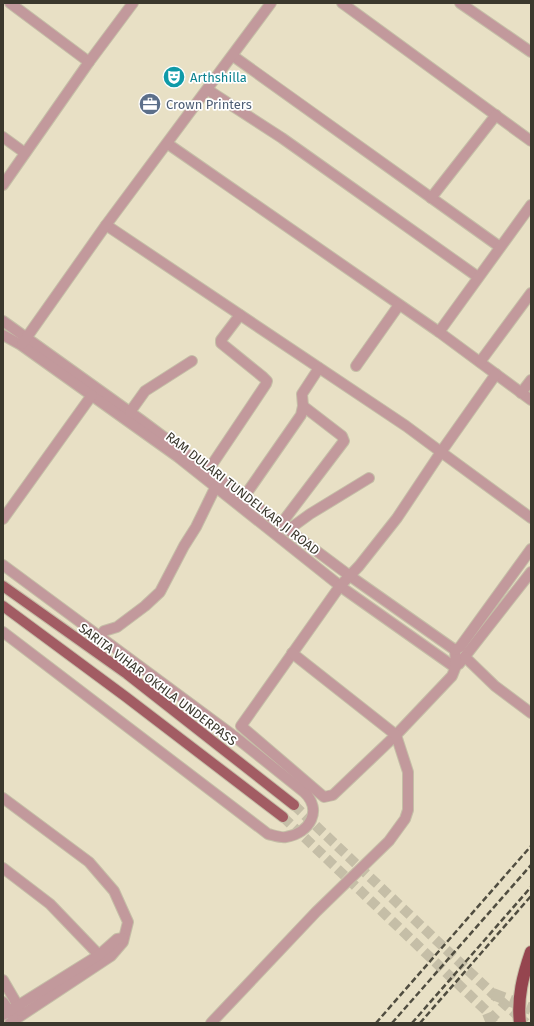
<svg xmlns="http://www.w3.org/2000/svg" width="534" height="1026" viewBox="0 0 534 1026" font-family="'Fira Sans',sans-serif">
<rect width="100%" height="100%" fill="#e8e0c5"/>
<g fill="none" stroke-linecap="round" stroke-linejoin="round">
<!-- major-tunnel -->
<g stroke="#c5bea7" stroke-width="10" stroke-dasharray="10 5" stroke-linecap="butt">
<path d="M 294,805 L 493,994 L 526,1023"/>
<path d="M 283,817 L 499,1023"/>
</g>
<!-- highway-tunnel -->
<g stroke="#c5bea7" stroke-width="12" stroke-dasharray="12 6" stroke-linecap="butt">
<path d="M 493,994 L 531,1009"/>
<path d="M 488,1013 L 492,1023"/>
</g>
<!-- minor casing -->
<g stroke="#c5bea7" stroke-width="12">
<g id="minor">
<path d="M 10,3 L 89,62"/>
<path d="M 342,3 L 531,141"/>
<path d="M 460,3 L 531,52"/>
<path d="M 233,56 L 500,247"/>
<path d="M 208,90 L 282,138 L 478,277"/>
<path d="M 3,137 L 25,153"/>
<path d="M 168,144 L 439,332 L 531,400"/>
<path d="M 3,185 L 89,62 L 133,3"/>
<path d="M 431,198 L 496,115"/>
<path d="M 106,225 L 406,426 L 441,452 L 496,374"/>
<path d="M 3,321 L 141,420 L 350,576 L 455,650"/>
<path d="M 439,332 L 531,205"/>
<path d="M 3,335 L 21,345 L 178,457 L 344,589 L 453,666 L 459,664 L 531,572"/>
<path d="M 22,344 L 106,225 L 271,3"/>
<path d="M 480,362 L 531,293"/>
<path d="M 356,366 L 399,305"/>
<path d="M 521,393 L 531,380"/>
<path d="M 130,412 L 145,391 L 192,361"/>
<path d="M 205,475 L 266,384 L 267,381 L 263,377 L 221,343 L 221,340 L 240,315"/>
<path d="M 244,497 L 301,415 L 303,406 L 302,394 L 319,368"/>
<path d="M 3,519 L 92,395"/>
<path d="M 281,524 L 344,441 L 342,436 L 303,406"/>
<path d="M 288,530 L 310,514 L 369,478"/>
<path d="M 3,565 L 234,736 L 304,792 C 323,810 310,833 286,837 C 280,838 273,835 268,834 L 3,632"/>
<path d="M 101,636 L 104,631 L 117,627 L 145,606 L 160,592 L 184,546 L 196,527 L 216,486"/>
<path d="M 455,650 L 456,666 L 452,676 L 396,735 L 333,795 L 324,797 L 241,726 L 340,586 L 359,566 L 397,518 L 441,452 L 531,518"/>
<path d="M 455,650 L 460,647 L 531,549"/>
<path d="M 465,657 L 495,686 L 531,713"/>
<path d="M 3,798 L 89,862 L 114,891 L 128,922 L 123,942 L 111,956 L 10,1023"/>
<path d="M 3,868 L 50,904 L 99,955"/>
<path d="M 3,980 L 21,1011"/>
<path d="M 3,1002 L 13,1016"/>
<path d="M 3,1015 L 99,955 L 117,939 L 123,938"/>
<path d="M 211,1023 L 316,912 L 389,841 L 405,819 L 408,810 L 408,772 L 396,735 L 292,653"/>
</g>
</g>
<!-- major casing -->
<g stroke="#c5bea7" stroke-width="12">
<g id="major">
<path d="M 3,586 L 127,674 L 294,805"/>
<path d="M 3,606 L 126,697 L 283,817"/>
</g>
</g>
<!-- highway casing -->
<g stroke="#c5bea7" stroke-width="14">
<path id="highway" d="M 520,1023 C 517,998 523,975 531,952"/>
</g>
<!-- minor -->
<use href="#minor" stroke="#c2999c" stroke-width="10"/>
<!-- major -->
<use href="#major" stroke="#a25c63" stroke-width="10"/>
<!-- highway -->
<use href="#highway" stroke="#95454f" stroke-width="12"/>
<!-- rail -->
<g stroke="#504d40" stroke-width="2.5" stroke-dasharray="6 3" stroke-linecap="butt">
<path d="M 376,1023 L 531,846"/>
<path d="M 392,1023 L 531,865"/>
<path d="M 412,1023 L 531,887"/>
<path d="M 420,1023 L 531,896"/>
</g>
</g>
<!-- icons -->
<defs>
<g id="theatre-disc" transform="scale(1.15)"><circle r="9.5" fill="#0f9aa8" stroke="#fff"/><path d="M-5-5.5Q0-4 5-5.5V0Q5 5 0 6Q-5 5-5 0ZM-3.3-2.5H-1v1.5H-3.3ZM1-2.5H3.3v1.5H1ZM-2.8 1Q0 5.5 2.8 1Z" fill="#fff"/></g>
<g id="office-disc" transform="scale(1.15)"><circle r="9.5" fill="#5c6f8a" stroke="#fff"/><path d="M-6-3h4V-5.5h4V-3h4V5H-6ZM-1-4.5V-3h2v-1.5ZM-6 0V1H6V0Z" fill="#fff"/></g>
</defs>
<g fill-rule="evenodd">
<use href="#theatre-disc" x="174" y="77"/>
<use href="#office-disc" x="150" y="104"/>
</g>
<g text-anchor="middle" stroke-width="3.5" stroke-linejoin="round" paint-order="stroke">
<!-- culture labels -->
<g font-size="13" fill="#0d838f" stroke="#fff" text-anchor="start">
<text x="190" y="82">Arthshilla</text>
</g>
<!-- service labels -->
<g font-size="13" fill="#4e5e75" stroke="#fff" text-anchor="start">
<text x="166" y="109">Crown Printers</text>
</g>
<!-- street labels -->
<g font-size="13" fill="#3b382d" stroke="#fff">
<text transform="translate(243 493) rotate(38)" y="5">RAM DULARI TUNDELKAR JI ROAD</text>
<text transform="translate(158 684) rotate(37)" y="5">SARITA VIHAR OKHLA UNDERPASS</text>
</g>
</g>
<!-- border -->
<rect width="534" height="1026" fill="none" stroke="#3b382d" stroke-width="8"/>
</svg>
